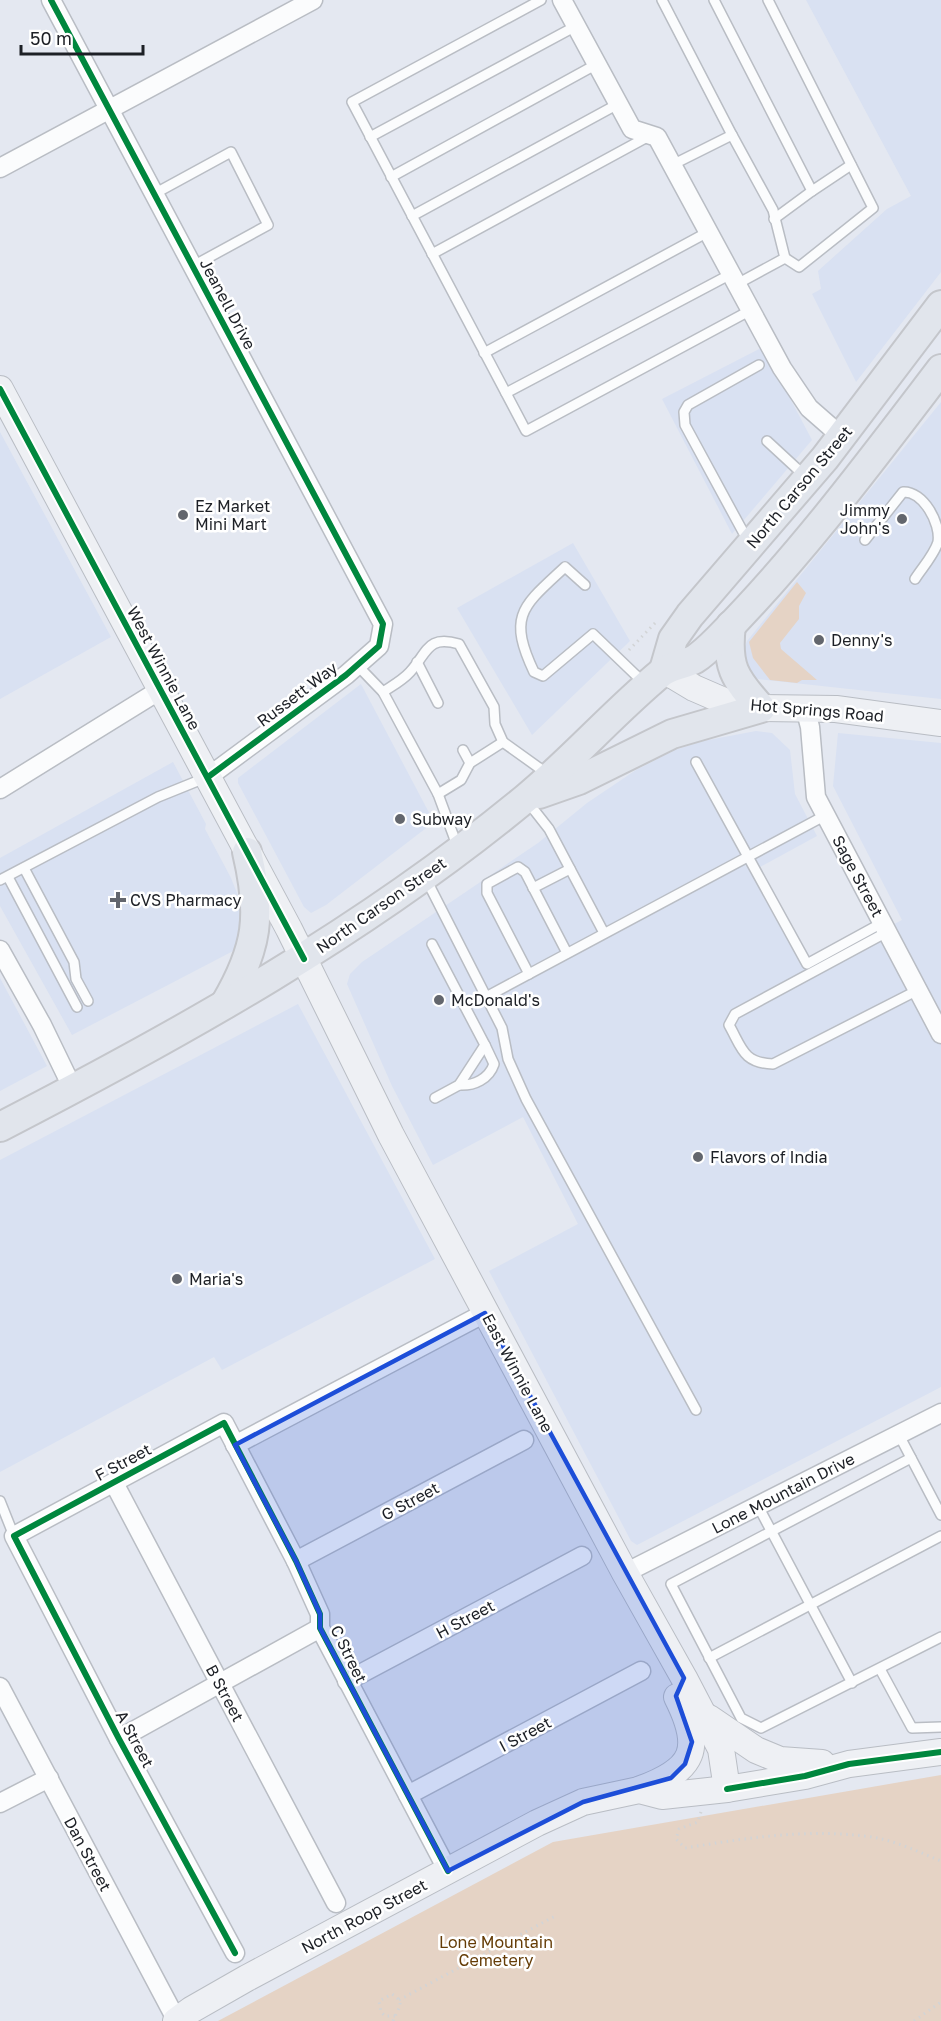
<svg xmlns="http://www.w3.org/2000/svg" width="941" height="2021" viewBox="0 0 941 2021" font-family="'Golos Text',sans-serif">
<rect width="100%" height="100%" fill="#e4e8f1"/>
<!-- built -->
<g fill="#d9e1f2">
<path d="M 806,0 L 941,0 L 941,272 L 856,382 L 812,294 L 821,289 L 818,271 L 887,209 L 911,196 Z"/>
<path d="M 763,347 L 812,440 L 732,534 L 662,399 Z"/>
<path d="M 941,402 L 941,699 L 758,679 L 750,673 L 742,654 L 747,641 Z"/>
<path d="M 0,432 L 111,637 L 0,699 Z"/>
<path d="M 573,543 L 630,641 L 532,735 L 457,608 Z"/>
<path d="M 361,684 L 434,822 L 326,905 L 311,913 L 304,907 L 238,783 L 238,778 Z"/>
<path d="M 756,731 L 772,733 L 790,750 L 795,794 L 817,836 L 760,867 L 812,967 L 902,920 L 833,786 L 838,733 L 941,743 L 941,1387 L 637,1545 L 631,1541 L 489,1271 L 578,1224 L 523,1117 L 433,1165 L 392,1086 L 347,984 L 350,974 L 362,962 L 538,843 L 587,803 L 636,770 L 675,750 L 703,741 Z"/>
<path d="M 173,762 L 206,824 L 205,829 L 231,878 L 243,908 L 237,949 L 72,1035 L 0,906 L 0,858 Z"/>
<path d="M 0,978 L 47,1066 L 0,1091 Z"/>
<path d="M 298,1004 L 435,1259 L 222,1370 L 214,1357 L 0,1472 L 0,1160 Z"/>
</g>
<!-- green -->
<g fill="#e5d3c5">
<path d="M 797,582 L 806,593 L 799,606 L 799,619 L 780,643 L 781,649 L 817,680 L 802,680 L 797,683 L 770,680 L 753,658 L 749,642 Z"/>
<path d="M 941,1775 L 941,2021 L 218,2021 L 553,1842 Z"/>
</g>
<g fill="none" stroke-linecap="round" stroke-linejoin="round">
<!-- lane casing -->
<g stroke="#b9bdc4" stroke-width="12">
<g id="lane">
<path d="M 541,0 L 352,102 L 526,431 L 751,310"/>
<path d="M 662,0 L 732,135"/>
<path d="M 714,0 L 812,191 L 851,165"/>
<path d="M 768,0 L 873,208 L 799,267 L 785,258"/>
<path d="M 370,137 L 576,26"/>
<path d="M 672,165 L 732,135 L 773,210 L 785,258 L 737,284"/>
<path d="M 391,177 L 597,64"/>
<path d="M 154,194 L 231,152 L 268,225 L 193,266"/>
<path d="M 412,216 L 618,104"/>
<path d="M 774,219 L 812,191"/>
<path d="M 432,254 L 649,136"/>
<path d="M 484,353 L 708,232"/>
<path d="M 506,393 L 731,274"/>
<path d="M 767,441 L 806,477"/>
<path d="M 865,540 L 903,492 C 923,491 941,523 938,542 C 934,555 922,568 915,579"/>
<path d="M 748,541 L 685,425 L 684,412 L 688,405 L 759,365"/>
<path d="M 585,585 L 565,567 C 523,606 507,615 534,672 L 543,676 L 593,634 L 643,682"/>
<path d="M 417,662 L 438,703"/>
<path d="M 357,665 L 383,692"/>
<path d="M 463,750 L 470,763"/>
<path d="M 696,762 L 807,964 L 882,923"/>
<path d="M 438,794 L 461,780 L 470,763 L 503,742"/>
<path d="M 527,801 L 549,829 L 604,933"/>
<path d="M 458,848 L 438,794 L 383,692 C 392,686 403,680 410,672 C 428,652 427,635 459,644 L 494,707 L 495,724 L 503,742 L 549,775"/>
<path d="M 24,868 L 74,962 L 76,979 L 88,1001"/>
<path d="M 8,877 L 77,1007"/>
<path d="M 426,879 L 502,1028 L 508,1059 L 526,1099 L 696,1410"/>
<path d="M 0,880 L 158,797 L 205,778"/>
<path d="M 533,888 L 570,869"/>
<path d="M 887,932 L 735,1014 L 729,1025 C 742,1048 743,1063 773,1064 L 918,990"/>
<path d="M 432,944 L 485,1045 L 459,1085 L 435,1098"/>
<path d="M 529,974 L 487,893 L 487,884 L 518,867 L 525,872 L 567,953"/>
<path d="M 486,997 L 826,815"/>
<path d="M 459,1085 C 474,1086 489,1079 494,1064 L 485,1045"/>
<path d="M 899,1435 L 941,1515"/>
<path d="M 911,1458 L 671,1584 L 741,1718 L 761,1728 L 941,1637"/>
<path d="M 0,1501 L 14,1536"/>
<path d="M 758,1506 L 852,1683"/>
<path d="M 709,1658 L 941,1536"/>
<path d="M 880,1669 L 912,1728 L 941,1727"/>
</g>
</g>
<!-- street casing -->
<g stroke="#b9bdc4" stroke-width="21">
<g id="street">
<path d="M 51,0 L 383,624 L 379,646 L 346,675 L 208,777"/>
<path d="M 562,0 L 632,129 L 657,137 L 782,368 L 809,408 L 841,436"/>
<path d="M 0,168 L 313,0"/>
<path d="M 805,708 L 810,727 L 816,797 L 941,1034"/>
<path d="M 0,789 L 160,690"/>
<path d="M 0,950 L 42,1025 L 73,1089"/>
<path d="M 235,1445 L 485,1313"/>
<path d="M 114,1483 L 336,1903"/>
<path d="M 296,1561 L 524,1440"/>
<path d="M 625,1573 L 941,1413"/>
<path d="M 347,1681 L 582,1556"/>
<path d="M 0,1687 L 177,2021"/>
<path d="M 119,1739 L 320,1628"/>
<path d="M 408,1795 L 641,1671"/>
<path d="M 0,1803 L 49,1778"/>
<path d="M 235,1953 L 119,1739 L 14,1536 L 224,1423 L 296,1561 L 320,1614 L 320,1628 L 448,1871"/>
</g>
</g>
<!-- secondary casing -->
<g stroke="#b9bdc4" stroke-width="28">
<g id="secondary">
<path d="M 0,389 L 289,929 L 391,1135 L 625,1573 L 684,1678 L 721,1749 L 727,1789"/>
<path d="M 664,670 L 694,688 L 724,701 L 761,708 L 836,709 L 941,723"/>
<path d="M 709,1718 L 756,1750 L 780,1760 L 822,1763"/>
<path d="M 641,1789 C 695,1769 703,1749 677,1697"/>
<path d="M 176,2021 L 191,2010 L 247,1978 L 537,1823 L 583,1802 L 639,1790 L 662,1796 L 727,1789 L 805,1776 L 849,1764 L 941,1752"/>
</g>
</g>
<!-- primary casing -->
<g stroke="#c4c6cb" stroke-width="32">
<g id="primary">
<path d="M 664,670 L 673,639 L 690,615 L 825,458 L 941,305"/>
<path d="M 539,794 L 579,780 L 672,734 L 761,708 C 734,678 726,666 731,625"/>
<path d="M 225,1004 C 258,948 262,915 247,852"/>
<path d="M 0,1127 C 184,1032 365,931 526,798 C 573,759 614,712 661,673 C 671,665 684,665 695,659 C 703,654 711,646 718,639 C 800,556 870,462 941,369"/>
</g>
</g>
<!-- path -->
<g stroke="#d2d4d6" stroke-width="3" stroke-dasharray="1.5 4.5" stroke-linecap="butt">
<path d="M 629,650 L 658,620"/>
<path d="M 701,1812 L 698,1822 L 679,1829 L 676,1839 L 685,1848 C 747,1838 808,1828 872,1837 C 896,1841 919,1852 941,1861"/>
<path d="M 399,2000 L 557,1915"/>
<path d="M 393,2021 C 397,2009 407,2003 392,1994 L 379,2001 L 381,2012 L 385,2016 L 395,2016"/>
<path d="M 914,2021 L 941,2002"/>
</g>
<!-- lane -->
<use href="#lane" stroke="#fbfcfd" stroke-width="9"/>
<!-- street -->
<use href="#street" stroke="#fbfcfd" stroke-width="18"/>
<!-- secondary -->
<use href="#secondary" stroke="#eef0f4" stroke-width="26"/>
<!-- primary -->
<use href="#primary" stroke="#e1e5ec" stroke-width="28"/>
<!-- cycleway casing -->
<g stroke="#fff" stroke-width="10">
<g id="cycleway">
<path d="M 51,0 L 383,624 L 379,646 L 346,675 L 208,777"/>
<path d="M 0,389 L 304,959"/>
<path d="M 727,1789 L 805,1776 L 849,1764 L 941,1752"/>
<path d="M 235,1953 L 119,1739 L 14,1536 L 224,1423 L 296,1561 L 320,1614 L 320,1628 L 448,1871"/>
</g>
</g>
<!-- cycleway -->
<use href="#cycleway" stroke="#00873e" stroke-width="6"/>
</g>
<!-- marked area -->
<path fill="#1d4ed8" fill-opacity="0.2" stroke="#1d4ed8" stroke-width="4.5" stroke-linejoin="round" d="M 485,1313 L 684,1678 L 676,1696 L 692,1742 L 685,1764 L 671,1778 L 583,1802 L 448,1871 L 320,1628 L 320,1614 L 296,1561 L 235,1445 Z"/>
<!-- markers -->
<g fill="#63666d" stroke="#fff" stroke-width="2">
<circle cx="183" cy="515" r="6"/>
<circle cx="902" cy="519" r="6"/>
<circle cx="819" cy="640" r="6"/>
<circle cx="400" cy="819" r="6"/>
<path d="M115 891h6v6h6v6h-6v6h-6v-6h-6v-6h6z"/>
<circle cx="439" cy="1000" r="6"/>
<circle cx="698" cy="1157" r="6"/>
<circle cx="177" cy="1279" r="6"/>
</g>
<g text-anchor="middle" stroke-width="5" stroke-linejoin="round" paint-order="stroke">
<!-- street labels -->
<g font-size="16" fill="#1d2026" stroke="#fff">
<text transform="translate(228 304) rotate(62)" y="6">Jeanell Drive</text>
<text transform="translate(799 487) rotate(-50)" y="6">North Carson Street</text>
<text transform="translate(164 668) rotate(62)" y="6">West Winnie Lane</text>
<text transform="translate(297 694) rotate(-37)" y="6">Russett Way</text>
<text transform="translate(817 710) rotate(5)" y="6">Hot Springs Road</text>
<text transform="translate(858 876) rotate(62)" y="6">Sage Street</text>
<text transform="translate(381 905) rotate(-35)" y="6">North Carson Street</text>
<text transform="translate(518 1373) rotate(62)" y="6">East Winnie Lane</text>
<text transform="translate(123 1462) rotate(-28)" y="6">F Street</text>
<text transform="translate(783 1493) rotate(-27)" y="6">Lone Mountain Drive</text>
<text transform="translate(410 1501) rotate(-28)" y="6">G Street</text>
<text transform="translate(465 1619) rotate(-28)" y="6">H Street</text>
<text transform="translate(349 1654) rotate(64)" y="6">C Street</text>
<text transform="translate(225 1693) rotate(62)" y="6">B Street</text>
<text transform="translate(525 1734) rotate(-28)" y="6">I Street</text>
<text transform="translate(135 1739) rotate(62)" y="6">A Street</text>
<text transform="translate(88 1854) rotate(62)" y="6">Dan Street</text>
<text transform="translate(364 1916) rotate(-28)" y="6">North Roop Street</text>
</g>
<!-- poi labels -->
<g font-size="16" fill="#1d2026" stroke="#fff" text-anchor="start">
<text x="195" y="512">Ez Market<tspan x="195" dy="18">Mini Mart</tspan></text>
<text x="890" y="516" text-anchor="end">Jimmy<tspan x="890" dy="18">John's</tspan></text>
<text x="831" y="646">Denny's</text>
<text x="412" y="825">Subway</text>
<text x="130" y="906">CVS Pharmacy</text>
<text x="451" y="1006">McDonald's</text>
<text x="710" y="1163">Flavors of India</text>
<text x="189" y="1285">Maria's</text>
</g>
<!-- park labels -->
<g font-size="16" fill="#653c06" stroke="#fff">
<text x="496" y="1948">Lone Mountain<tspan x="496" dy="18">Cemetery</tspan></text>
</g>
</g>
<!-- scale -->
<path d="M21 45v9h122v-9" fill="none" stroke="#1d2026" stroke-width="3"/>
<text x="30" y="45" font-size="18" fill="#1d2026" stroke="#ffffff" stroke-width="4.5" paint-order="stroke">50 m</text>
</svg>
